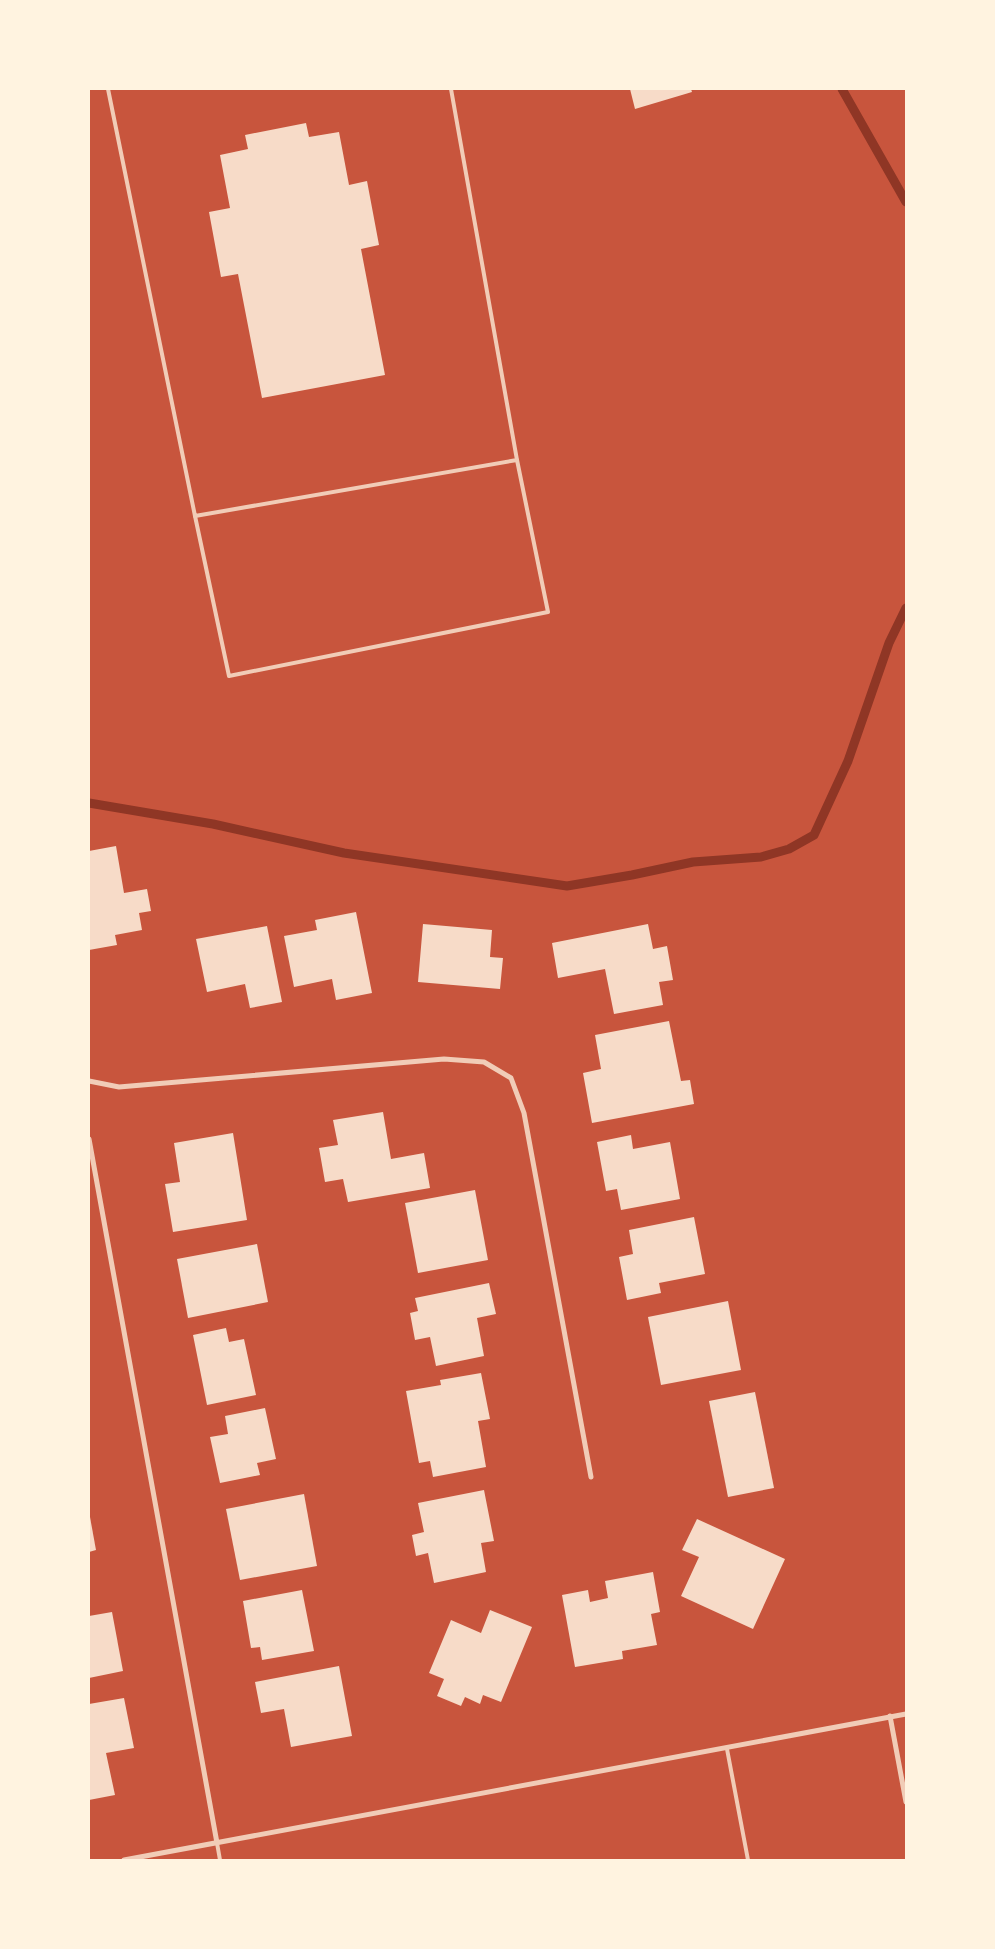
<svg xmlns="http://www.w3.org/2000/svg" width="995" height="1949" viewBox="0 0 995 1949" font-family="'Archivo Narrow',sans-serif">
<rect width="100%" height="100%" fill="#c8553d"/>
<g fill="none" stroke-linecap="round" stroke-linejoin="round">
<!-- stream -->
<g stroke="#8f3625" stroke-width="9">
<path d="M 842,89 L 906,202"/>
<path d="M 89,803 L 213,824 L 344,853 L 567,886 L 632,875 L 693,862 L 761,857 L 789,849 L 814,835 L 848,761 L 889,643 L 906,608"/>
</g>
</g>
<!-- building -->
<g fill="#f7dbc8">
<path d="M 630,89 L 691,89 L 692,92 L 635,109 Z"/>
<path d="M 306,123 L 309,137 L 339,132 L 349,185 L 367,181 L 379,245 L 361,249 L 385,375 L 262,398 L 238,274 L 221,277 L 209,212 L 230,208 L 220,155 L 248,149 L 245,135 Z"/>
<path d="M 116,846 L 124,893 L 147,889 L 151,911 L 139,913 L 142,930 L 115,935 L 117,945 L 89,950 L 89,851 Z"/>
<path d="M 356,912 L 372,993 L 336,1000 L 332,979 L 294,987 L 284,936 L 317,930 L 315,920 Z"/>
<path d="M 423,924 L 492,930 L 490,957 L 503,958 L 500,989 L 418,982 Z"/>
<path d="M 648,924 L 653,949 L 667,946 L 673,980 L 659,982 L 663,1005 L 614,1014 L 605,969 L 558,978 L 552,943 Z"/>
<path d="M 267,926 L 282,1002 L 250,1008 L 245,984 L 207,992 L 196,939 Z"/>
<path d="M 669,1021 L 681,1081 L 690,1080 L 694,1104 L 592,1123 L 583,1073 L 601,1069 L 595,1035 Z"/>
<path d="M 383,1112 L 391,1159 L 424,1153 L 430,1188 L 348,1202 L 343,1179 L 325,1182 L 319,1148 L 338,1145 L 333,1120 Z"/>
<path d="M 233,1133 L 247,1220 L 173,1232 L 165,1184 L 180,1182 L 174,1143 Z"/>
<path d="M 631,1135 L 633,1149 L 670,1142 L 680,1199 L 621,1210 L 617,1189 L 606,1191 L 597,1142 Z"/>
<path d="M 475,1190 L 488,1260 L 418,1273 L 405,1203 Z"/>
<path d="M 694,1217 L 705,1274 L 659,1283 L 661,1293 L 627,1300 L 619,1257 L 633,1254 L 629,1230 Z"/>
<path d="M 257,1244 L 268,1302 L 188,1318 L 177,1259 Z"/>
<path d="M 489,1283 L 496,1314 L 477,1318 L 484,1356 L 436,1366 L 430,1337 L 415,1340 L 410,1313 L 418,1311 L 415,1298 Z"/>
<path d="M 728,1301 L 741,1370 L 661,1385 L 648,1317 Z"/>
<path d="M 226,1328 L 229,1342 L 244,1339 L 256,1395 L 207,1405 L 193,1335 Z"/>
<path d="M 481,1373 L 490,1419 L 478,1421 L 486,1467 L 433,1477 L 430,1461 L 419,1463 L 406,1391 L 441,1385 L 440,1380 Z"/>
<path d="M 755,1392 L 774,1488 L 728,1497 L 709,1401 Z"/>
<path d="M 265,1408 L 276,1459 L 257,1463 L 260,1475 L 220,1483 L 210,1437 L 228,1434 L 225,1416 Z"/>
<path d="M 484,1490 L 494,1541 L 481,1543 L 486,1572 L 434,1583 L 428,1553 L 416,1556 L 412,1535 L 424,1532 L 418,1503 Z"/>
<path d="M 304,1494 L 317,1566 L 240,1580 L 226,1509 Z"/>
<path d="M 90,1517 L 96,1550 L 89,1552 L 89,1518 Z"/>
<path d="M 697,1519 L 785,1559 L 753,1629 L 681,1596 L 699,1557 L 682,1550 Z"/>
<path d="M 653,1572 L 660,1612 L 651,1614 L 657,1645 L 622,1651 L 623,1659 L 575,1667 L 562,1595 L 588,1590 L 590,1602 L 608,1598 L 605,1581 Z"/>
<path d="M 302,1590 L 314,1651 L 262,1660 L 260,1647 L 251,1648 L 243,1601 Z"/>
<path d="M 490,1610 L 532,1627 L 501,1702 L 483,1695 L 480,1704 L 465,1697 L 461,1706 L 437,1696 L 444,1679 L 429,1673 L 451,1620 L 481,1633 Z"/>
<path d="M 112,1612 L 123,1671 L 89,1678 L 89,1616 Z"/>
<path d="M 339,1666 L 352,1736 L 291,1747 L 284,1709 L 261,1713 L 255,1682 Z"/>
<path d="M 124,1698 L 134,1748 L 106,1753 L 115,1795 L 89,1800 L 89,1704 Z"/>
</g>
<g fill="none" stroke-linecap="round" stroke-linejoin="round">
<!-- service -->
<g stroke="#f1ccb7" stroke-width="4">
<path d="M 108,89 L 195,516 L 517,460 L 451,89"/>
<path d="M 195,516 L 229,676 L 548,612 L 517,460"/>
<path d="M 727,1749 L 748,1860"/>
<path d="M 217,1843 L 220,1860"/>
</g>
<!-- minor -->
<g stroke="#f1ccb7" stroke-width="5">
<path d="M 89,1081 L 119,1087 L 444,1059 L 484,1062 L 511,1078 L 524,1113 L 591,1477"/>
<path d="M 89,1139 L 217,1843"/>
<path d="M 890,1716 L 906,1802"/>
<path d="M 124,1860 L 906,1714"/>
</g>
</g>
<!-- border -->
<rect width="995" height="1949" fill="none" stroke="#fff3e0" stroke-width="180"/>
</svg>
